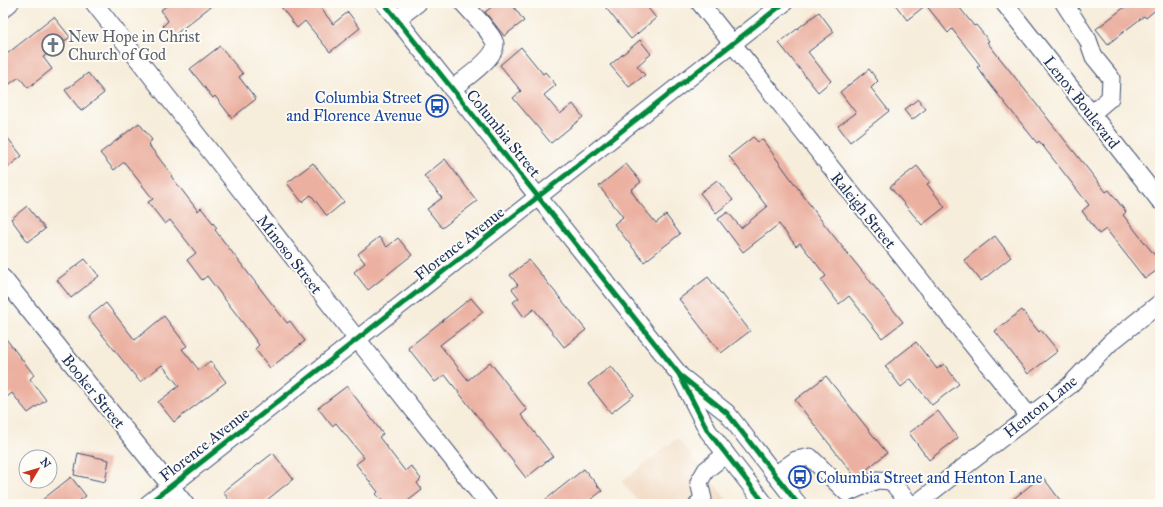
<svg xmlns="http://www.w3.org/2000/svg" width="1163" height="507" viewBox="0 0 1163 507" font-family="'IM FELL Great Primer',serif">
<rect width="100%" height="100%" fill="#fdfcf7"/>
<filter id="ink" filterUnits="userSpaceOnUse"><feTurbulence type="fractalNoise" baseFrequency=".025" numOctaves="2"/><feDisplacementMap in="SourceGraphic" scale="8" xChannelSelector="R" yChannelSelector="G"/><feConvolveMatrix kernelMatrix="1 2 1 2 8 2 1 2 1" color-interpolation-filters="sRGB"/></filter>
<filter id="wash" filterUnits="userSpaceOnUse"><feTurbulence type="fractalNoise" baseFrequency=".012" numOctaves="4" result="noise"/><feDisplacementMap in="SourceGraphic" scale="16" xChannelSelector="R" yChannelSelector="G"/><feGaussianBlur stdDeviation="0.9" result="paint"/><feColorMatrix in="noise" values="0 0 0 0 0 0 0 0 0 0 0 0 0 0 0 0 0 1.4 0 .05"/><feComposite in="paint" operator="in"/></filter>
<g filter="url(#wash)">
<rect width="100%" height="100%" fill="#f7eddb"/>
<!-- built -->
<path fill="#f0d6bc" d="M 677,438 L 730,504 L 640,504 L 622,482 Z"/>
<g id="blocks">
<!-- building -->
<g fill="#ebb0a0">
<path d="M 170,3 L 215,3 L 172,37 L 163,26 L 168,21 L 161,10 Z"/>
<path d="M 278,3 L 317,3 L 333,24 L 348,12 L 360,28 L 330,52 L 305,21 L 297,28 Z"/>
<path d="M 497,3 L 511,3 L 524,21 L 504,36 L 485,12 Z"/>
<path d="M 602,3 L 644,3 L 656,18 L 631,39 Z"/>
<path d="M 894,3 L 956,3 L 974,26 L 976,25 L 989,41 L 987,42 L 1064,139 L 1106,192 L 1109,190 L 1126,212 L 1123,215 L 1160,262 L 1160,268 L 1145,279 L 1106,229 L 1099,234 L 1082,211 L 1089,205 L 1039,141 L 1037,143 L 992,87 L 977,67 L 980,65 L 952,29 L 948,33 L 926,5 L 907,20 Z"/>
<path d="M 1130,3 L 1160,3 L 1160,6 L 1146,18 L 1144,16 L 1108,44 L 1096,29 Z"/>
<path d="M 819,12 L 834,32 L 808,52 L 831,81 L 818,92 L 779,43 Z"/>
<path d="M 54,17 L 70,37 L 43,57 L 52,69 L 28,88 L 19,77 L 3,89 L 3,57 Z"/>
<path d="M 640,40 L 651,54 L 637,66 L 645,75 L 629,87 L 610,65 Z"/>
<path d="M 220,46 L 243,74 L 239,77 L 256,99 L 232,118 L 215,96 L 213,98 L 190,69 Z"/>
<path d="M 521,47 L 543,74 L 545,72 L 556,85 L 544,95 L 560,114 L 573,104 L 583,117 L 551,143 L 513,98 L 521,91 L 500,65 Z"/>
<path d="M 869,69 L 878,81 L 871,88 L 889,111 L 850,142 L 838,126 L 856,113 L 840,92 Z"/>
<path d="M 88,73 L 104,93 L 81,111 L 65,90 Z"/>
<path d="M 918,99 L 926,109 L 912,120 L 904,110 Z"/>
<path d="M 139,123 L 152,140 L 148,144 L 172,175 L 171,176 L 198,211 L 201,208 L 217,228 L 215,230 L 255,282 L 287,323 L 290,321 L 305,341 L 270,368 L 255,349 L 259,345 L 237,315 L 207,276 L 202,280 L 187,260 L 196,253 L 170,220 L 165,224 L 148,202 L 153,199 L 124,162 L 114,170 L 100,153 Z"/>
<path d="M 3,132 L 22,156 L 3,171 Z"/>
<path d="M 753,137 L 758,142 L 762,139 L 824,224 L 903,322 L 882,338 L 849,296 L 839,304 L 821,280 L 826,276 L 800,243 L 796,246 L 779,224 L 743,252 L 718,219 L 728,212 L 741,228 L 767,207 L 729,156 Z"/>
<path d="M 445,159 L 477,201 L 442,228 L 427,209 L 442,198 L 424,176 Z"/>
<path d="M 313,163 L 344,202 L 327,216 L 311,195 L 302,202 L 287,183 Z"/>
<path d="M 626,164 L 641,182 L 631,190 L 638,201 L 656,223 L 666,215 L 680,234 L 644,262 L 614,224 L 623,217 L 599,186 Z"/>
<path d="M 917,166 L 930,182 L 927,184 L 945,207 L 922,225 L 890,187 Z"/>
<path d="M 717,180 L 733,200 L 716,213 L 700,193 Z"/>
<path d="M 27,206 L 45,229 L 28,242 L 11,219 Z"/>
<path d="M 995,236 L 1011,257 L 981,281 L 964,260 Z"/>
<path d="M 379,237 L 387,247 L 398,238 L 412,255 L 368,290 L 354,272 L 365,263 L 358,254 Z"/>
<path d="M 85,259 L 99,276 L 71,298 L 57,280 Z"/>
<path d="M 529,260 L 586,330 L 564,347 L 534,309 L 524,317 L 513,302 L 519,298 L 512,289 L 518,285 L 510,275 Z"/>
<path d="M 708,277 L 750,331 L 721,353 L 679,299 Z"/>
<path d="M 471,298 L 483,312 L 440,345 L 468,380 L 490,362 L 527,410 L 521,415 L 553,456 L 526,478 L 445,375 L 435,382 L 408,348 Z"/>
<path d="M 106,303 L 135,340 L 164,316 L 187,346 L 182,349 L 199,370 L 210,361 L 226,382 L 174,422 L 158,402 L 179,386 L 162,365 L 140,382 L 88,317 Z"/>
<path d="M 1022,310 L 1039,332 L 1041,330 L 1058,351 L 1028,374 L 995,331 Z"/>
<path d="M 3,335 L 34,375 L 30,379 L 46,400 L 28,413 L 12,393 L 3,400 Z"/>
<path d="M 916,342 L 937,369 L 944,364 L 959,384 L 932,405 L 911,379 L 901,387 L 885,366 Z"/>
<path d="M 611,366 L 634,395 L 611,413 L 588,384 Z"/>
<path d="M 826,376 L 887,453 L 856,478 L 795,400 Z"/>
<path d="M 347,386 L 383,434 L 379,437 L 405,471 L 411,466 L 421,479 L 417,483 L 422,490 L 404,504 L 385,504 L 376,494 L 378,492 L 356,464 L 364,458 L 336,423 L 332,426 L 318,408 Z"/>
<path d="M 938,411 L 958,438 L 929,460 L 909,433 Z"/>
<path d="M 78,453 L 109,460 L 105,482 L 74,475 Z"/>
<path d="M 273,453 L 293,479 L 262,504 L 232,504 L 223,492 Z"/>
<path d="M 584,469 L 602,491 L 585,504 L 540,504 Z"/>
<path d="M 1042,476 L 1063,504 L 1007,504 Z"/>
<path d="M 71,477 L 86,496 L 75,504 L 37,504 Z"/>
</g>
</g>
</g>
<g filter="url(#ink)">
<use href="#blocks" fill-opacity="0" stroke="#3c4c71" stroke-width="1"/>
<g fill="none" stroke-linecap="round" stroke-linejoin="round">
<!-- minor casing -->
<g stroke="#3c4c71" stroke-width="19">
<g id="minor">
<path d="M 94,3 L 357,339 L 488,504"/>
<path d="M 384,3 L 679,374 L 708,431 L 765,504"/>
<path d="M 463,3 L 483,25"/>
<path d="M 700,3 L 1029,416"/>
<path d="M 1004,3 L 1160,201"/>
<path d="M 1064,3 L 1088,40 L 1094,57 L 1111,78 L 1110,98 L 1091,114"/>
<path d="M 3,9 L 10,3"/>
<path d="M 397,19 L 418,3"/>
<path d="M 452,89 C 463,80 496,58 495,44 C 494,39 490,35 487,30"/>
<path d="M 3,278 L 185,504"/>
<path d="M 683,378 L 727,413 L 798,504"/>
<path d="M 775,475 L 796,460 L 810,457 L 847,493 L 877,480 L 891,481 L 910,504"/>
<path d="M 148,504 L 784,3"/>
<path d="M 698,504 L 703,499 L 699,482 L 706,470 L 726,454"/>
<path d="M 916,504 L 1069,386 L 1110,343 L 1160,303"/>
</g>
</g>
<!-- minor -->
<use href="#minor" stroke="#fff" stroke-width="17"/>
<!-- cycleway casing -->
<g stroke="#fdfcf7" stroke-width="8">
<g id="cycleway">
<path d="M 384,3 L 679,374 L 708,431 L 765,504"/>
<path d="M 681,376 L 727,413 L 798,504"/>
<path d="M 148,504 L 784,3"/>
</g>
</g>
<!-- cycleway -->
<use href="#cycleway" stroke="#00873e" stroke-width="5"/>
</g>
</g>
<!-- icons -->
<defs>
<g id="church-ring" transform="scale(1.15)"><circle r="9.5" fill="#fdfcf7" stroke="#6b7280" stroke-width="1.5"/><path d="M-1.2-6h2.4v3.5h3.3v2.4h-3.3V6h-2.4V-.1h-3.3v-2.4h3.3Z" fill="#6b7280"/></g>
<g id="bus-ring" transform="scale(1.15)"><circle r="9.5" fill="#fdfcf7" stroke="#1a4fb4" stroke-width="1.5"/><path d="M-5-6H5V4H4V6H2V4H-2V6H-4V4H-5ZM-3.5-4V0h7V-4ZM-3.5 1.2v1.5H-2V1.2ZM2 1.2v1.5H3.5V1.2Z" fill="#1a4fb4"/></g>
</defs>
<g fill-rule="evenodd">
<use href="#church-ring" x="53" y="45"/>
<use href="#bus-ring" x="437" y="106"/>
<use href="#bus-ring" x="800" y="477"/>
</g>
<g text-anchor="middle" stroke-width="4" stroke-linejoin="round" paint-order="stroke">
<!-- worship labels -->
<g font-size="16" fill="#5b616d" stroke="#fdfcf7" text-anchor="start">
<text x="68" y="42">New Hope in Christ<tspan x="68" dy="18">Church of God</tspan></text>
</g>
<!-- transit labels -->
<g font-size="16" fill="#164399" stroke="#fdfcf7" text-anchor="end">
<text x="422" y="103">Columbia Street<tspan x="422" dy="18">and Florence Avenue</tspan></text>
<text x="816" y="483" text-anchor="start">Columbia Street and Henton Lane</text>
</g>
<!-- street labels -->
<g font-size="16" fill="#1b2f5e" stroke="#fdfcf7">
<text transform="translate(1082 102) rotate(52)" y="6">Lenox Boulevard</text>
<text transform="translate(504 133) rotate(51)" y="6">Columbia Street</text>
<text transform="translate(864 210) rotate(51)" y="6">Raleigh Street</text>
<text transform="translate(459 243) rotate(-38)" y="6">Florence Avenue</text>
<text transform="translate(290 254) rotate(52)" y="6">Minoso Street</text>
<text transform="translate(94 391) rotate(51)" y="6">Booker Street</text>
<text transform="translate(1040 406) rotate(-39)" y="6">Henton Lane</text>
<text transform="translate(204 444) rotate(-38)" y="6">Florence Avenue</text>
</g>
</g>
<!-- margin -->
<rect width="1163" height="507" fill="none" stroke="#fdfcf7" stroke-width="16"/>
<!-- north arrow -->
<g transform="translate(38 469) rotate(52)"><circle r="19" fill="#fdfcf7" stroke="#a3aaba"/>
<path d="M0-3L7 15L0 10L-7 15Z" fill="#c8321e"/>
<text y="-6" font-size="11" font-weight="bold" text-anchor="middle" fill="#1b2f5e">N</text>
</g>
</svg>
